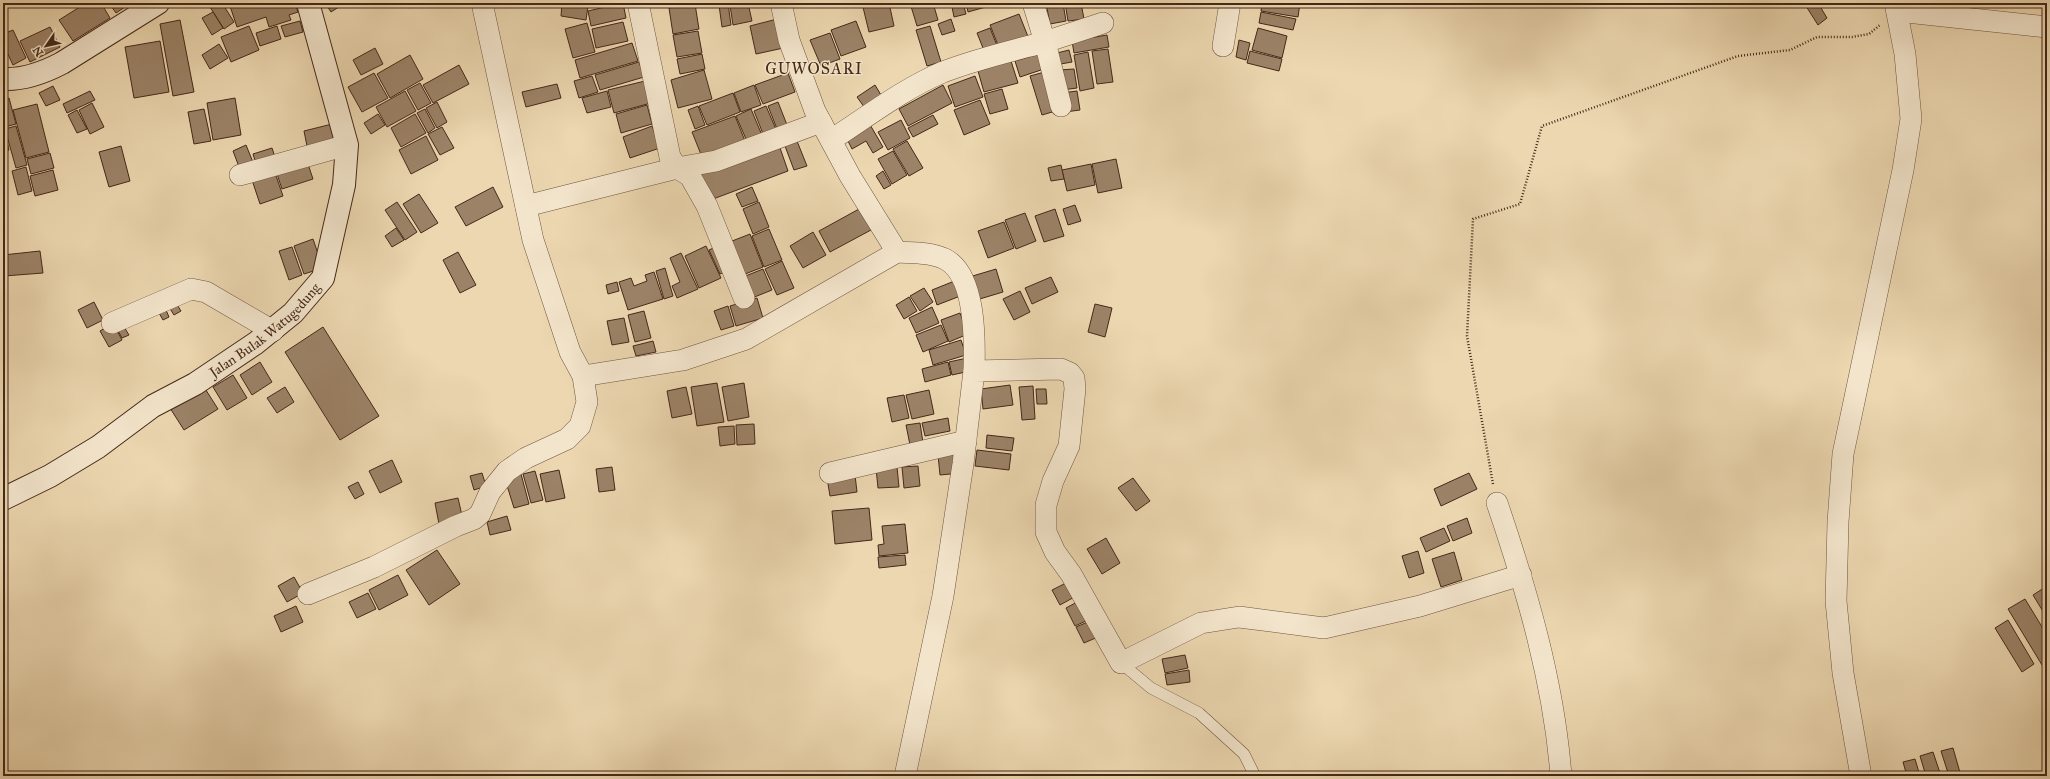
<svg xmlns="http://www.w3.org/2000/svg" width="2050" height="779" viewBox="0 0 2050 779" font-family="'IM FELL Great Primer',serif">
<rect width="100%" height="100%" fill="#ecd7b0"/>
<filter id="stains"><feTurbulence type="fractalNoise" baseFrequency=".005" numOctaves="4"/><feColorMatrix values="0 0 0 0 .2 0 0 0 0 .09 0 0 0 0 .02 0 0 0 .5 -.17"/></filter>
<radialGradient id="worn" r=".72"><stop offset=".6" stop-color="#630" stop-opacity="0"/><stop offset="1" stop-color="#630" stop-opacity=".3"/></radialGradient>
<!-- building -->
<g fill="#9c8368" stroke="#452819">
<path d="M 86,3 L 101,3 L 110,18 L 73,41 L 59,20 Z"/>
<path d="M 109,3 L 131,3 L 116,13 Z"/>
<path d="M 216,3 L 222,3 L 234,22 L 224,29 L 210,7 Z"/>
<path d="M 229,3 L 295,3 L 298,12 L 289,15 L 291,20 L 269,27 L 266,17 L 237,27 Z"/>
<path d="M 325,3 L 345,3 L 331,12 Z"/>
<path d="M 406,3 L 418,3 L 409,8 Z"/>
<path d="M 562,3 L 588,6 L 586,20 L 561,16 Z"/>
<path d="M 623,3 L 626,18 L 591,26 L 588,11 Z"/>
<path d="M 728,3 L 731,25 L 722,27 L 719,5 Z"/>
<path d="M 741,3 L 748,3 L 752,21 L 733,25 L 730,5 Z"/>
<path d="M 862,3 L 889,3 L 894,26 L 869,32 Z"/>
<path d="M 910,3 L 933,3 L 938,20 L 917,26 Z"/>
<path d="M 963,3 L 966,14 L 954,17 L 952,7 Z"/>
<path d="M 966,3 L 1000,3 L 968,12 Z"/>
<path d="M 1046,3 L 1063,3 L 1066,21 L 1050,24 Z"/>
<path d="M 1065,3 L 1081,3 L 1084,19 L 1068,21 Z"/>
<path d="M 1262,3 L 1300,3 L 1298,17 L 1261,11 Z"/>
<path d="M 1804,3 L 1818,3 L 1827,18 L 1818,25 Z"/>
<path d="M 1971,3 L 2009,3 L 2009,4 L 1972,7 Z"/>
<path d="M 695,4 L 699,29 L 673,34 L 669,8 Z"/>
<path d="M 213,12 L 223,28 L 212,35 L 202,18 Z"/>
<path d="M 1261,12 L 1296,19 L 1293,30 L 1259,23 Z"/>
<path d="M 1019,14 L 1029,39 L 1000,50 L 990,25 Z"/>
<path d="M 781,18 L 788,47 L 756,54 L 750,26 Z"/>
<path d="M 951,19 L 955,31 L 942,35 L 938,24 Z"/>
<path d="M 180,20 L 194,92 L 173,96 L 160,24 Z"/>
<path d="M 300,21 L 303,32 L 285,37 L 281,26 Z"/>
<path d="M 856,21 L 866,47 L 841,56 L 831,30 Z"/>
<path d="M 623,22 L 628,41 L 596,48 L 592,29 Z"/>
<path d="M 587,23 L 595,52 L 573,58 L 565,29 Z"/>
<path d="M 249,26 L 259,50 L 231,62 L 221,37 Z"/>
<path d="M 277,26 L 281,39 L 260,46 L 256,33 Z"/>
<path d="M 930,26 L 941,62 L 927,66 L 916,30 Z"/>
<path d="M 50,27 L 60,47 L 30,62 L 20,41 Z"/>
<path d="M 990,28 L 998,48 L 985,53 L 977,33 Z"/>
<path d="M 1258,28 L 1287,36 L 1282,58 L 1252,50 Z"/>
<path d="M 13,30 L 26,58 L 13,65 L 3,44 L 3,34 Z"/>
<path d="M 698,31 L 702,53 L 677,57 L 673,35 Z"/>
<path d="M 830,33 L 840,59 L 821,66 L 810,40 Z"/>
<path d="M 1107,35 L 1109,47 L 1074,53 L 1072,41 Z"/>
<path d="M 1239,40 L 1250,43 L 1246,60 L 1236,57 Z"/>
<path d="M 160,41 L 169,92 L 134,98 L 125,47 Z"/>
<path d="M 632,43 L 638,61 L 580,78 L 575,60 Z"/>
<path d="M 219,44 L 228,58 L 210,69 L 202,55 Z"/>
<path d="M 375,48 L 383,64 L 361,75 L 353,60 Z"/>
<path d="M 1108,49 L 1113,82 L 1097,84 L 1092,51 Z"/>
<path d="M 1069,50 L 1072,62 L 1055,65 L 1053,54 Z"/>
<path d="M 1250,51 L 1282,59 L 1279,71 L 1247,63 Z"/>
<path d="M 1088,52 L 1094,88 L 1080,91 L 1074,55 Z"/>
<path d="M 702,54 L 705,69 L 680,74 L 677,59 Z"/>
<path d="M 1039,54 L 1044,69 L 1020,77 L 1015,61 Z"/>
<path d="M 410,55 L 423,79 L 390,98 L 377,74 Z"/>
<path d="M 1011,61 L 1018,83 L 984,92 L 978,71 Z"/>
<path d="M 639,62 L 644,77 L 600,90 L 595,75 Z"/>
<path d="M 459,65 L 469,84 L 433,103 L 423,85 Z"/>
<path d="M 1074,69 L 1077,88 L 1062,90 L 1059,70 Z"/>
<path d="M 704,70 L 712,99 L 678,108 L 671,80 Z"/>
<path d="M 1048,71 L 1059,110 L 1042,115 L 1030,76 Z"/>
<path d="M 374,73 L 388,98 L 362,112 L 348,87 Z"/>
<path d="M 788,73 L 795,92 L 763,104 L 755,85 Z"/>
<path d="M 592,76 L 598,92 L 579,98 L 574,81 Z"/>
<path d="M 975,76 L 983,97 L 955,107 L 948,86 Z"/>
<path d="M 645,81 L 651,103 L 614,113 L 608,90 Z"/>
<path d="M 420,83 L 431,103 L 418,110 L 407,90 Z"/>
<path d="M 557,84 L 561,98 L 526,107 L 522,92 Z"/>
<path d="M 754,85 L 761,105 L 741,112 L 734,93 Z"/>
<path d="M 875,85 L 884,100 L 867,111 L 857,97 Z"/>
<path d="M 943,85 L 952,103 L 908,126 L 899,109 Z"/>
<path d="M 53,86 L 60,100 L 46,106 L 39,93 Z"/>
<path d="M 1002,89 L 1008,109 L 990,114 L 984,94 Z"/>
<path d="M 90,91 L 95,100 L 67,113 L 63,104 Z"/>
<path d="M 405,91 L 416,111 L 387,127 L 376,107 Z"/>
<path d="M 607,91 L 611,107 L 587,113 L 582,98 Z"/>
<path d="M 1077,91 L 1080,110 L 1065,112 L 1062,93 Z"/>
<path d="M 733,93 L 740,112 L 707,125 L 699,106 Z"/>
<path d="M 9,98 L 16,124 L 5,127 L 3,100 Z"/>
<path d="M 235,98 L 241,135 L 213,140 L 207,103 Z"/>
<path d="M 980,100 L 990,124 L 964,135 L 954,110 Z"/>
<path d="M 437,102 L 447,122 L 437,128 L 426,108 Z"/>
<path d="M 778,102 L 789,130 L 779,134 L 768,106 Z"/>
<path d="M 92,103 L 104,127 L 90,134 L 79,110 Z"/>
<path d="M 37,104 L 49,152 L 26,158 L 13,110 Z"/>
<path d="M 647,105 L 652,124 L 621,133 L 616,114 Z"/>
<path d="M 698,106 L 705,125 L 695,129 L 688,110 Z"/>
<path d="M 766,106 L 778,134 L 765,139 L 754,111 Z"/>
<path d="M 204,109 L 211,141 L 194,144 L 188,112 Z"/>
<path d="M 425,109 L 435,128 L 428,133 L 417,113 Z"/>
<path d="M 751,109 L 764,140 L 749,146 L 736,116 Z"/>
<path d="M 77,110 L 87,129 L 77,133 L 68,115 Z"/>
<path d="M 378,114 L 385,125 L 371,134 L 364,123 Z"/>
<path d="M 415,114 L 426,133 L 401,147 L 391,128 Z"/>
<path d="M 933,115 L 938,124 L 913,137 L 908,128 Z"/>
<path d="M 735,116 L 747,146 L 704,162 L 692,132 Z"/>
<path d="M 901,120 L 910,138 L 888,150 L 878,132 Z"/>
<path d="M 869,123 L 883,147 L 873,153 L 866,141 L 852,149 L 846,137 Z"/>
<path d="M 332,124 L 338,144 L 308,151 L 304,131 Z"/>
<path d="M 3,126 L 9,150 L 3,152 Z"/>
<path d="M 16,126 L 27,165 L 16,168 L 5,129 Z"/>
<path d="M 652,126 L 660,148 L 630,158 L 623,137 Z"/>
<path d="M 442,127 L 454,148 L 440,155 L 428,134 Z"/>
<path d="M 426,136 L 438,160 L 411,174 L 399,150 Z"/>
<path d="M 797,141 L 807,166 L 794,170 L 785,146 Z"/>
<path d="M 907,141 L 923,168 L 909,176 L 893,149 Z"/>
<path d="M 246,145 L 255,167 L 241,172 L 233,151 Z"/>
<path d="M 779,145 L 788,171 L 705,202 L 695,175 Z"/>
<path d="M 121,146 L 130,181 L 109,187 L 99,152 Z"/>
<path d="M 272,148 L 276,160 L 257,167 L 253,154 Z"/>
<path d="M 893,151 L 907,175 L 892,184 L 878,159 Z"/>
<path d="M 50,153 L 54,168 L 31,174 L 27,159 Z"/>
<path d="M 1116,159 L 1122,188 L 1098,193 L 1092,164 Z"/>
<path d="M 307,161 L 313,179 L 282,189 L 276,171 Z"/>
<path d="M 1091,164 L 1095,185 L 1067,191 L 1062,170 Z"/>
<path d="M 1061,165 L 1064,179 L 1051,181 L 1048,168 Z"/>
<path d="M 26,167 L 32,191 L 18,195 L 12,171 Z"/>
<path d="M 53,170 L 58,190 L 35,196 L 30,176 Z"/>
<path d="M 274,170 L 283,196 L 260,204 L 251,177 Z"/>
<path d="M 883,171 L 891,185 L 884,189 L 876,176 Z"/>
<path d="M 493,187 L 503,207 L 466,226 L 455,207 Z"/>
<path d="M 752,187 L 758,201 L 742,207 L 736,194 Z"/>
<path d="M 419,194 L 438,223 L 421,233 L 403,204 Z"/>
<path d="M 397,202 L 417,232 L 405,240 L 385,210 Z"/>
<path d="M 759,202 L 769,227 L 753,234 L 743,209 Z"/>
<path d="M 1075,205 L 1081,221 L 1068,225 L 1063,209 Z"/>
<path d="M 859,209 L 871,230 L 830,252 L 819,231 Z"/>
<path d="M 1055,209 L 1064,236 L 1044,242 L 1035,216 Z"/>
<path d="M 1025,213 L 1036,241 L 1016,249 L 1005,220 Z"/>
<path d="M 1004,222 L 1014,248 L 988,258 L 978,231 Z"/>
<path d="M 396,228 L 404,240 L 392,247 L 385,236 Z"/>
<path d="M 769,229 L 782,260 L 764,267 L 752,236 Z"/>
<path d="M 813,232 L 826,255 L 803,268 L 790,246 Z"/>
<path d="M 750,234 L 763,267 L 740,276 L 727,243 Z"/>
<path d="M 313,239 L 323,268 L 304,274 L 294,246 Z"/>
<path d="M 722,244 L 732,269 L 720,274 L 709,250 Z"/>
<path d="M 706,246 L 721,278 L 699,288 L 685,256 Z"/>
<path d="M 292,247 L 302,275 L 289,280 L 279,251 Z"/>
<path d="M 40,251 L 43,273 L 4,276 L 3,255 Z"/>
<path d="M 458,252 L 476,285 L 460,293 L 443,260 Z"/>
<path d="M 681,253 L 698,289 L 677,298 L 672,286 L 680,282 L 670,258 Z"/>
<path d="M 782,261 L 794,288 L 777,295 L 765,269 Z"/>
<path d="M 665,268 L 673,296 L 664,299 L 656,271 Z"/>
<path d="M 763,269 L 772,290 L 747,300 L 738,279 Z"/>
<path d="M 996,269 L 1003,292 L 973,301 L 966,278 Z"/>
<path d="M 654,272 L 663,299 L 628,310 L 619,282 L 631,278 L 634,286 L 647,281 L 645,275 Z"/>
<path d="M 1051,277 L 1058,292 L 1032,304 L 1025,288 Z"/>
<path d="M 957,280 L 963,295 L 937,305 L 932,290 Z"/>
<path d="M 617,282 L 619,291 L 608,294 L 606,285 Z"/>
<path d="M 924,288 L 933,302 L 920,311 L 910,296 Z"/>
<path d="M 1020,291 L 1030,312 L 1014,320 L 1003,299 Z"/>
<path d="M 909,297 L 917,311 L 904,319 L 896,305 Z"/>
<path d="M 757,298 L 763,318 L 736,326 L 730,306 Z"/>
<path d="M 94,302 L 103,320 L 87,328 L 78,310 Z"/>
<path d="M 176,303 L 181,311 L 174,315 L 169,307 Z"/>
<path d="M 1095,304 L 1112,308 L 1105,337 L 1088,332 Z"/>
<path d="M 728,306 L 734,326 L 721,330 L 714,311 Z"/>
<path d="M 932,307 L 939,323 L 916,333 L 909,318 Z"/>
<path d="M 166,310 L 169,317 L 163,320 L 159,313 Z"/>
<path d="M 644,311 L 651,338 L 635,342 L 628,315 Z"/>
<path d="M 960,313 L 968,334 L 949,342 L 941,320 Z"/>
<path d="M 624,318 L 629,342 L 612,345 L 607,321 Z"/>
<path d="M 121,322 L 129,335 L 122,338 L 115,325 Z"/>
<path d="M 113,323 L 122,340 L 109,347 L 100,331 Z"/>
<path d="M 941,325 L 948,341 L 923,352 L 916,335 Z"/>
<path d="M 323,327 L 379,416 L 340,440 L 285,352 Z"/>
<path d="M 961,340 L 966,355 L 933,365 L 929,350 Z"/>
<path d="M 653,341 L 656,352 L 636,356 L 633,346 Z"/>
<path d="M 967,358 L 970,371 L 952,375 L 949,362 Z"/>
<path d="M 260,362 L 272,382 L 252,395 L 240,375 Z"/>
<path d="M 948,362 L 951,375 L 925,382 L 922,369 Z"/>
<path d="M 233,375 L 247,398 L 227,410 L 213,387 Z"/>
<path d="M 717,383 L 724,422 L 697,426 L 691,387 Z"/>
<path d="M 744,383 L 749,417 L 728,421 L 722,387 Z"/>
<path d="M 1010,385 L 1013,405 L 983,409 L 981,389 Z"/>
<path d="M 1033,386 L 1035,419 L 1022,420 L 1019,387 Z"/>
<path d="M 204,387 L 218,409 L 184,430 L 170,408 Z"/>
<path d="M 285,387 L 294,402 L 277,413 L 267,398 Z"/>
<path d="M 686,387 L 692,414 L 672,418 L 667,391 Z"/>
<path d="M 1036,389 L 1046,389 L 1047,404 L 1037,404 Z"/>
<path d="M 929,390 L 934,414 L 912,419 L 906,395 Z"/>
<path d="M 904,395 L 909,418 L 892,422 L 887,398 Z"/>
<path d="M 948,418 L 950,431 L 925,436 L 922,423 Z"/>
<path d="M 920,423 L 923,443 L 910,445 L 906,425 Z"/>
<path d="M 754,424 L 755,444 L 737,445 L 736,425 Z"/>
<path d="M 734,426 L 735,444 L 720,446 L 718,427 Z"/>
<path d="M 987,435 L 1014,438 L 1012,451 L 986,448 Z"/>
<path d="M 977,450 L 1011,454 L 1009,470 L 975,466 Z"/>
<path d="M 959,453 L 961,473 L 940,475 L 938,455 Z"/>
<path d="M 392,460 L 402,482 L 380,493 L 369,471 Z"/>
<path d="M 918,466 L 920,486 L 904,488 L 902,467 Z"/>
<path d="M 612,467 L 615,490 L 599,492 L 596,469 Z"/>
<path d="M 897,467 L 899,487 L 878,488 L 876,468 Z"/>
<path d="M 559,470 L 565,498 L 546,502 L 540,474 Z"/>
<path d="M 535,471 L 543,500 L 531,503 L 523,474 Z"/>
<path d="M 482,473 L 486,486 L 474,490 L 470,476 Z"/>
<path d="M 1469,473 L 1477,489 L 1441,506 L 1434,489 Z"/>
<path d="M 521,474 L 529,504 L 514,508 L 505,479 Z"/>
<path d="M 855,475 L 857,492 L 830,496 L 827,478 Z"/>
<path d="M 1133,478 L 1150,501 L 1136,511 L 1118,488 Z"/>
<path d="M 358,482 L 364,494 L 355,499 L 348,487 Z"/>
<path d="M 458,498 L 463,520 L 439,524 L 435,503 Z"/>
<path d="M 869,508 L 872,540 L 835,544 L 832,511 Z"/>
<path d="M 507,516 L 511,530 L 490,535 L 487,522 Z"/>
<path d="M 1467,518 L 1472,533 L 1453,541 L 1447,526 Z"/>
<path d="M 905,524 L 908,553 L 879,556 L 878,545 L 884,544 L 882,526 Z"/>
<path d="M 1444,528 L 1450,541 L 1426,552 L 1420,538 Z"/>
<path d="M 1106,538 L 1120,563 L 1102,574 L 1087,549 Z"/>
<path d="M 437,550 L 460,584 L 429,605 L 406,570 Z"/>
<path d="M 1418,551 L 1424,573 L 1409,578 L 1402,556 Z"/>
<path d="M 1454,552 L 1462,580 L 1441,587 L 1432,559 Z"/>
<path d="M 905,555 L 906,565 L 879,568 L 878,557 Z"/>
<path d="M 398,575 L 408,595 L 379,610 L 369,590 Z"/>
<path d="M 294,577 L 303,593 L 287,602 L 278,586 Z"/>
<path d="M 1070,581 L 1078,595 L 1060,605 L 1052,590 Z"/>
<path d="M 2047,586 L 2047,618 L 2033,595 Z"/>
<path d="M 368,593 L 376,609 L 357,618 L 349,602 Z"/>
<path d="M 2025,599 L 2047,635 L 2047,662 L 2042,665 L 2008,609 Z"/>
<path d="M 1079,601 L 1088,620 L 1075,626 L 1066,608 Z"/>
<path d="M 296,606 L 303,622 L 281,632 L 274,616 Z"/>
<path d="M 2008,620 L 2034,664 L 2022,672 L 1995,628 Z"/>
<path d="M 1090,621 L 1098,637 L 1084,643 L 1076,627 Z"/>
<path d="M 1185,655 L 1188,668 L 1165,673 L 1162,659 Z"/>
<path d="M 1189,670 L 1190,682 L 1167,685 L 1165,674 Z"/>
<path d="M 1953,748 L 1961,776 L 1949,776 L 1941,751 Z"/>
<path d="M 1933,752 L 1941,776 L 1926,776 L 1920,756 Z"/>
<path d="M 1915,759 L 1920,776 L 1907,776 L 1903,762 Z"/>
</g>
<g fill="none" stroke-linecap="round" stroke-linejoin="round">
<!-- lane casing -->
<g stroke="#6f543f" stroke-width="12">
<path id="lane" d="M 1121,663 L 1151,688 L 1199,713 L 1244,754 L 1255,776"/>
</g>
<!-- street casing -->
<g stroke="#6f543f" stroke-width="22">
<g id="street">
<path d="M 638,3 L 670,157 L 677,168 L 690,176 L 707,206 L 744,298"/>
<path d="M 781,3 L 789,40 L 815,111 L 850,176 L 897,252 C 913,253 931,252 945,259 C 976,275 975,341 974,371"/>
<path d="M 1033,3 L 1045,42 L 1103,23"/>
<path d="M 1897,11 L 2047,27"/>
<path d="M 1223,46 L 1230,3"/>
<path d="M 831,140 C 867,117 903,89 943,72 C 976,59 1011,51 1045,42 L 1061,106"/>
<path d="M 240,175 L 347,145"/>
<path d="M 526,206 L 677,168 L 716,161 L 821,122"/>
<path d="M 112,323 L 191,289 L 206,292 L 273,331"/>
<path d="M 583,376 L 683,360 L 746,339 L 897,252"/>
<path d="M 830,473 L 966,441"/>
<path d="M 1497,503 C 1527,591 1554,683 1561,776"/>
<path d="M 308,594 L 374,567 L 456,526 L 474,519 L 480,514 L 490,492 L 507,471 L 526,458 L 567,439 L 580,426 L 587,402 L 583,376 L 570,352 L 533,240 L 482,3"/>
<path d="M 905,776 L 943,596 L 963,464 L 974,371 L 1061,369 L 1070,373 L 1074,378 L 1075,389 L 1069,446 L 1053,481 L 1046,505 L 1046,532 L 1055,552 L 1071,574 L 1121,663 L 1201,623 L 1239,617 L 1324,628 L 1420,606 L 1521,575"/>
<path d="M 1861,776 L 1843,673 L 1836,601 L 1838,522 L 1843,454 L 1903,170 L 1911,119 L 1905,54 L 1895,3"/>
</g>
</g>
<!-- secondary casing -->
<g stroke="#452819" stroke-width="24">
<g id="secondary">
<path d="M 3,79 C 24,80 43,73 62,63 L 158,3"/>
<path id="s1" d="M 3,499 L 50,476 L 98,447 L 153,406 L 195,384 L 256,343 L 293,313 L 323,278 L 344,185 L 347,145 L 308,3"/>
</g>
</g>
<!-- path -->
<path stroke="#452819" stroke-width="2.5" stroke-dasharray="1 2" stroke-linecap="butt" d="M 1493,484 L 1467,336 L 1473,219 L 1520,204 L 1542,126 L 1738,56 L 1790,50 L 1817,37 L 1852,37 L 1869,34 L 1880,25"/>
<!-- lane -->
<use href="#lane" stroke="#f3e5cc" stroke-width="11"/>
<!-- street -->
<use href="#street" stroke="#f3e5cc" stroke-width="21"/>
<!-- secondary -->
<use href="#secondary" stroke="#f3e5cc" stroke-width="22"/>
</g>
<g text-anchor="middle" stroke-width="3" stroke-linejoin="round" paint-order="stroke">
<!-- street labels -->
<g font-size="14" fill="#452819" stroke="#f3e5cc">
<text dy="5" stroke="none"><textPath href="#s1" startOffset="313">Jalan Bulak Watugedung</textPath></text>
</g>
<!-- quarter labels -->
<g font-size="16" letter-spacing="1" fill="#452819" stroke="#f3e5cc">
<text x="814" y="74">GUWOSARI</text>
</g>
</g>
<!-- margin -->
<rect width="2050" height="779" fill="none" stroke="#ecd7b0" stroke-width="16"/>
<rect x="4" y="4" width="2042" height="771" fill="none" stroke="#452819" stroke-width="2"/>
<rect x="8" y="8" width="2034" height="763" fill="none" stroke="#452819"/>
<!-- north arrow -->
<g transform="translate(46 46) rotate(236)" stroke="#f3e5cc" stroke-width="3" paint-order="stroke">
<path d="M0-3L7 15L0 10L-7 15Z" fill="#452819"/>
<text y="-6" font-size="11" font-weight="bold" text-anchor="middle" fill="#452819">N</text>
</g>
<rect width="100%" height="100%" filter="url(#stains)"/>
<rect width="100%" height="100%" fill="url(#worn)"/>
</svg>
